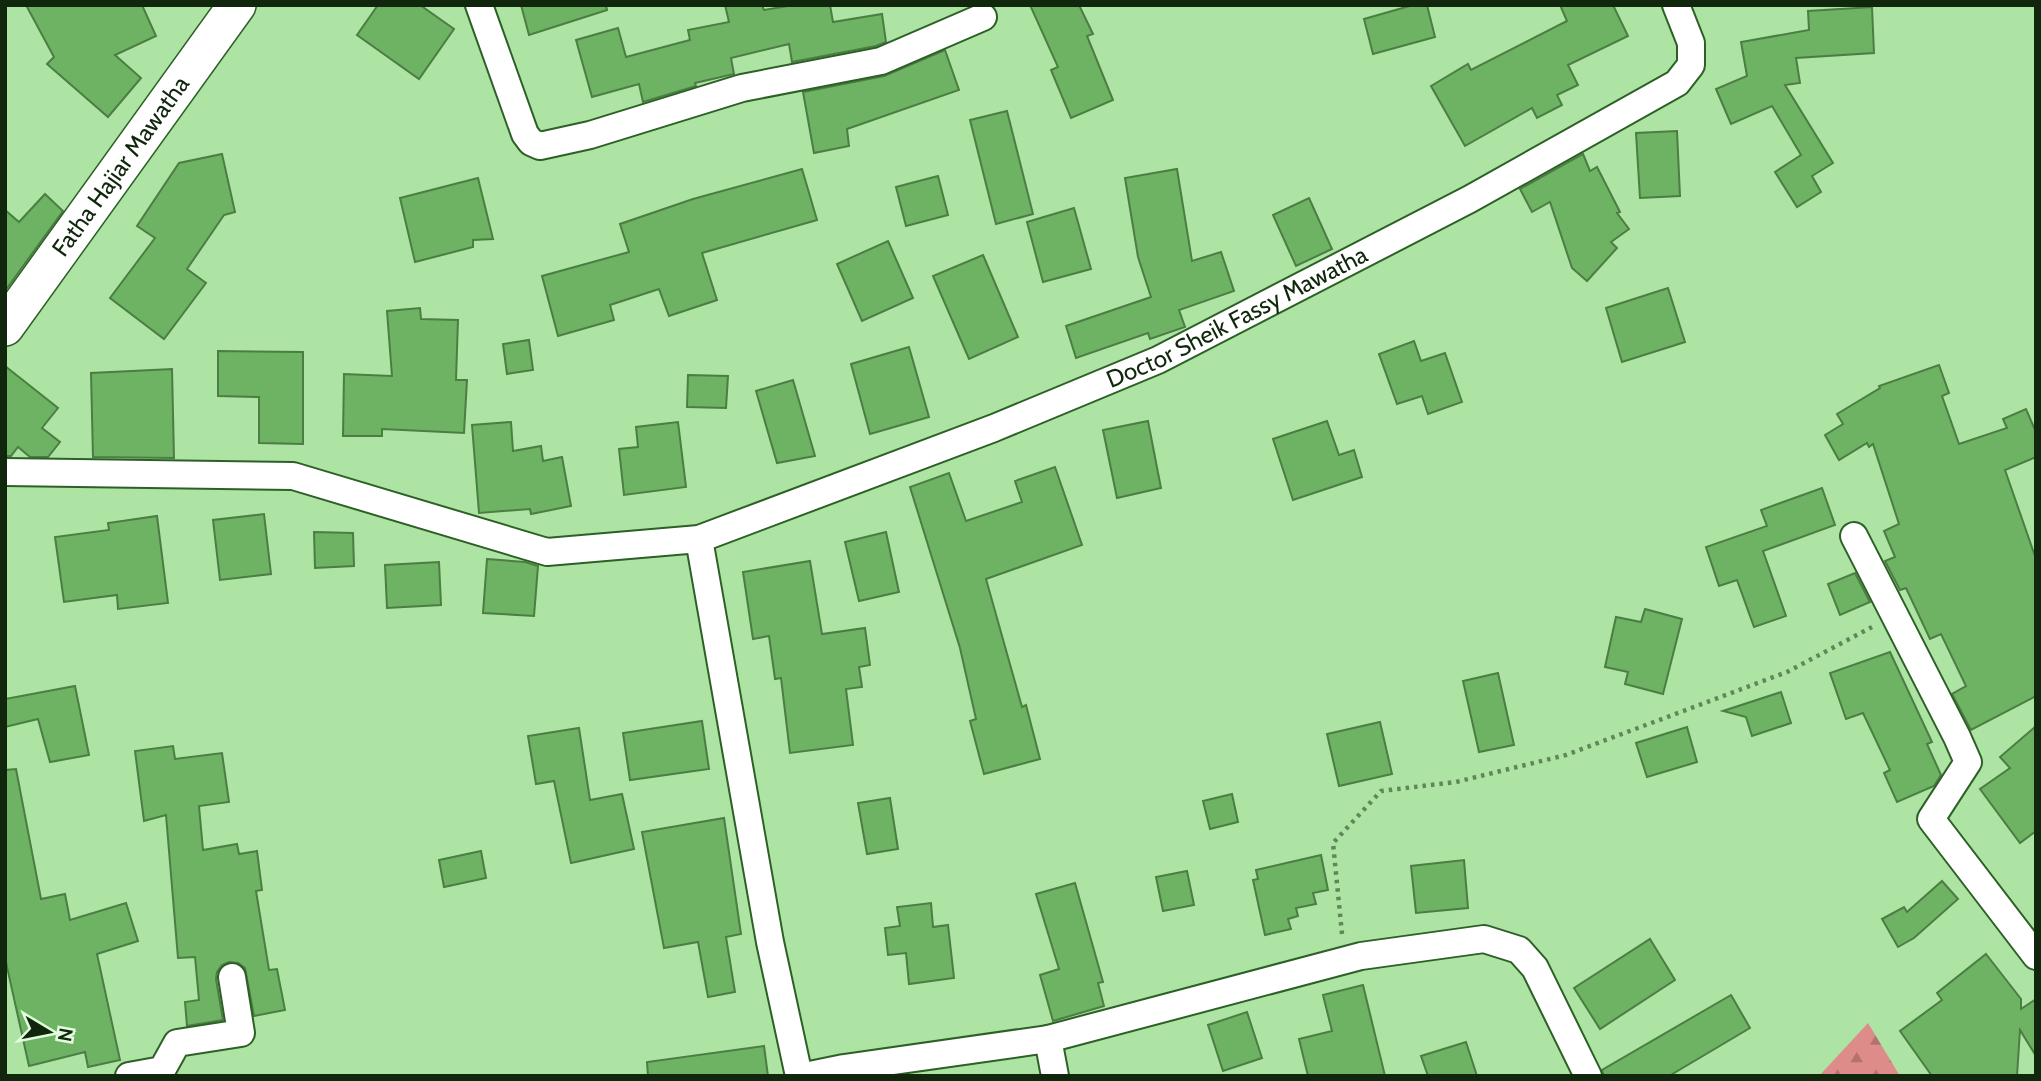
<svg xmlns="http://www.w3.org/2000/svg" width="2041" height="1081" viewBox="0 0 2041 1081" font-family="Cabin,sans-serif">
<defs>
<pattern id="forest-firs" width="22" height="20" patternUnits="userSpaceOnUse" patternTransform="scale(1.75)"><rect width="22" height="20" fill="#de8c8a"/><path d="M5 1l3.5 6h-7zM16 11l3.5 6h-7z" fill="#b3726f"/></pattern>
</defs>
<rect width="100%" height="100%" fill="#ade4a4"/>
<!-- forest -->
<path fill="url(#forest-firs)" d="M 1868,1023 L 1900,1076 L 1819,1076 Z"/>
<!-- building -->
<g fill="#6db363" stroke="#4b7e43" stroke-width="2">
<path d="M 26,5 L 142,5 L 156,36 L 115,55 L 141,78 L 108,117 L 47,64 L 54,57 Z"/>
<path d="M 378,5 L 420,5 L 454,29 L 419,79 L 357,35 Z"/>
<path d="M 521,5 L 606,5 L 607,10 L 529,35 Z"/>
<path d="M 725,5 L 762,5 L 764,10 L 794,5 L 830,5 L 833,22 L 882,14 L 886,42 L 876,46 L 792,62 L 789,44 L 731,58 L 734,74 L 695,83 L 696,86 L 643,102 L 639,84 L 592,97 L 576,40 L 618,28 L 626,57 L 690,40 L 688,30 L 729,22 Z"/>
<path d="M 1030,5 L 1079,5 L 1093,34 L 1087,36 L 1113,100 L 1071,118 L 1051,70 L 1058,67 Z"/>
<path d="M 1413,5 L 1427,5 L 1435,37 L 1373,54 L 1364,19 Z"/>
<path d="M 1560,5 L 1613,5 L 1628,36 L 1568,65 L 1578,85 L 1557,95 L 1562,105 L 1537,118 L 1532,108 L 1465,146 L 1431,86 L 1468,64 L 1471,70 L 1567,21 Z"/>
<path d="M 1872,7 L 1874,53 L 1796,58 L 1800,83 L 1785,85 L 1833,163 L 1812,176 L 1821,192 L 1797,207 L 1775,172 L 1801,155 L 1772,106 L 1731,124 L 1716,89 L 1747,76 L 1741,42 L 1809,30 L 1808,11 Z"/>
<path d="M 945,50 L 959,90 L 847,129 L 849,146 L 814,153 L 803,92 L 884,76 Z"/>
<path d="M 1007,111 L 1033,214 L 996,224 L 970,120 Z"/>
<path d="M 1677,131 L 1680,196 L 1640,198 L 1636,133 Z"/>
<path d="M 222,154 L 235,212 L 224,215 L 187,269 L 206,283 L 164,339 L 110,298 L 155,238 L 137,226 L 179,163 Z"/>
<path d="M 1583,154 L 1590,171 L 1597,167 L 1620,212 L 1617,213 L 1629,229 L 1611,242 L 1617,248 L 1587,281 L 1572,268 L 1550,202 L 1532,212 L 1520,189 Z"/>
<path d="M 802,169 L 817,220 L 702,253 L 717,300 L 669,316 L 659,289 L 610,305 L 614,320 L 558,336 L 542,276 L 629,252 L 620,224 L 693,199 Z"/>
<path d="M 1177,169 L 1192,261 L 1221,252 L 1234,291 L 1179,310 L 1185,327 L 1150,339 L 1148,333 L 1076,358 L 1066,326 L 1151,297 L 1138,257 L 1125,178 Z"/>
<path d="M 938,176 L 948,215 L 906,226 L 896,187 Z"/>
<path d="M 478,178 L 493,239 L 473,240 L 473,247 L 415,262 L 400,198 Z"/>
<path d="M 45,194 L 63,211 L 5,291 L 5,210 L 19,222 Z"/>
<path d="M 1309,198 L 1332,249 L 1296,266 L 1273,215 Z"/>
<path d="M 1074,208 L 1091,269 L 1043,282 L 1027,222 Z"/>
<path d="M 888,241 L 913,298 L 862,321 L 837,264 Z"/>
<path d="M 983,255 L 1018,337 L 969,359 L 933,276 Z"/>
<path d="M 1668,288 L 1685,342 L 1622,362 L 1606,308 Z"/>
<path d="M 420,308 L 421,319 L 458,320 L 456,380 L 467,380 L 464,433 L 382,429 L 382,436 L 343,436 L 344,374 L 392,376 L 387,311 Z"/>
<path d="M 529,340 L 533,370 L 507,374 L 503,344 Z"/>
<path d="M 1414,341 L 1421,361 L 1445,353 L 1462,402 L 1428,414 L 1422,396 L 1397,404 L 1379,354 Z"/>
<path d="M 909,347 L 929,417 L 870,434 L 851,364 Z"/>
<path d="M 218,351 L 303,352 L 303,444 L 259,443 L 259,397 L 218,396 Z"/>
<path d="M 1939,365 L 1949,393 L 1942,396 L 1959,444 L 2007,428 L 2003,419 L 2026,409 L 2036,432 L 2036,457 L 2005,470 L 2036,559 L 2036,696 L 1971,730 L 1952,694 L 1966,686 L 1941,634 L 1930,639 L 1906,588 L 1900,590 L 1885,561 L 1895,557 L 1884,531 L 1899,524 L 1873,444 L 1869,447 L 1867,443 L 1839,460 L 1825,435 L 1843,424 L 1837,414 L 1880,388 L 1879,386 Z"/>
<path d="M 5,366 L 58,408 L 42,428 L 60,442 L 48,457 L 30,457 L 18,447 L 11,456 L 5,456 Z"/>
<path d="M 172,369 L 174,458 L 93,457 L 91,373 Z"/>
<path d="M 688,375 L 728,376 L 726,408 L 687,407 Z"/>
<path d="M 793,380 L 815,456 L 777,463 L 756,391 Z"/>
<path d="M 1148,421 L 1161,488 L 1117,498 L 1103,430 Z"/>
<path d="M 1327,421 L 1339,455 L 1354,450 L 1362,477 L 1293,500 L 1273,439 Z"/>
<path d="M 511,422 L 513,451 L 541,446 L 543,461 L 562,457 L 571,506 L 531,514 L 530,509 L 479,513 L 472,425 Z"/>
<path d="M 678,422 L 686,487 L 624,495 L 619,449 L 638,447 L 636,427 Z"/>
<path d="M 1055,467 L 1082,545 L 986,579 L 1022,707 L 1026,705 L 1040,759 L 984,774 L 970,721 L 976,719 L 960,648 L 910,487 L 949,473 L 966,521 L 1022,502 L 1015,481 Z"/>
<path d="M 1822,488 L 1835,525 L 1763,551 L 1786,616 L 1754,627 L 1737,580 L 1719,586 L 1706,547 L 1767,526 L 1761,510 Z"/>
<path d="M 264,514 L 271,574 L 220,580 L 213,520 Z"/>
<path d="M 157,516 L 168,603 L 118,609 L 117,595 L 64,602 L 55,537 L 109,530 L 108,523 Z"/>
<path d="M 314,532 L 353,533 L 354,566 L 315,568 Z"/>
<path d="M 886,532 L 899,592 L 859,601 L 845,542 Z"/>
<path d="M 487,559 L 525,562 L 538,566 L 534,616 L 483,613 Z"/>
<path d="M 810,561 L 822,634 L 865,628 L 870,665 L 859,667 L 862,687 L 846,689 L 853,745 L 790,753 L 781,678 L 775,679 L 769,636 L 753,639 L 743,572 Z"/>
<path d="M 439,562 L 441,605 L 387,608 L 385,565 Z"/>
<path d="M 1855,573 L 1870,602 L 1840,615 L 1828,584 Z"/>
<path d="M 1645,609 L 1682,619 L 1663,694 L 1625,684 L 1628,672 L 1605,667 L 1616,617 L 1641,622 Z"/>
<path d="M 1890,652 L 1932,742 L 1927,744 L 1941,775 L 1934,786 L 1897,802 L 1884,773 L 1890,770 L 1863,713 L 1846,719 L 1830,673 Z"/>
<path d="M 1498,673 L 1514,745 L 1479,752 L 1463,681 Z"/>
<path d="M 75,686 L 89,755 L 50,762 L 38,719 L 5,727 L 5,699 Z"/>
<path d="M 1781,692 L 1791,723 L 1752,736 L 1746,717 L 1723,711 Z"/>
<path d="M 702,721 L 709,769 L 630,780 L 623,733 Z"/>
<path d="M 1380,722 L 1392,774 L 1339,786 L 1327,734 Z"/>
<path d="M 2036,726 L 2036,831 L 2020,843 L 1980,789 L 2010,768 L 2000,757 Z"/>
<path d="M 1687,727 L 1697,762 L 1647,777 L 1636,743 Z"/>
<path d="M 579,728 L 590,800 L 622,794 L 634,849 L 571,863 L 554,781 L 536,784 L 528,736 Z"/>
<path d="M 173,746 L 175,759 L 222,753 L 229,802 L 199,806 L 203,850 L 237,844 L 239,854 L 257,851 L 262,890 L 256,891 L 269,970 L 277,969 L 285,1010 L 254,1016 L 245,968 L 238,963 L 229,962 L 222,965 L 217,972 L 216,979 L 223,1020 L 187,1026 L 185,1002 L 199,1000 L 195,957 L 178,958 L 166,815 L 144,821 L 135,751 Z"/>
<path d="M 16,769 L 41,899 L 65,894 L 70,920 L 126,903 L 138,941 L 97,954 L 120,1060 L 88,1067 L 85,1052 L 29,1066 L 5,958 L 5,770 Z"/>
<path d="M 1232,794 L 1238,822 L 1210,829 L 1203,801 Z"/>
<path d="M 890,798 L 898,849 L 867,854 L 858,803 Z"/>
<path d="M 724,818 L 741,934 L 726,937 L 735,992 L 708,997 L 698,942 L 664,948 L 642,832 Z"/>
<path d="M 481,851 L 486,878 L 444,887 L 439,860 Z"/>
<path d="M 1321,855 L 1328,890 L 1313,893 L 1316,904 L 1296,908 L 1298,916 L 1288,919 L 1291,929 L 1265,935 L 1253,880 L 1258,879 L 1256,870 Z"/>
<path d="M 1464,860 L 1468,908 L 1416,913 L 1411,866 Z"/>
<path d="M 1187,871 L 1194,905 L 1163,911 L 1156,877 Z"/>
<path d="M 1942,881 L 1958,899 L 1914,938 L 1898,947 L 1882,919 L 1904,907 L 1907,912 Z"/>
<path d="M 1075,883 L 1103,982 L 1098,983 L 1104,1006 L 1053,1021 L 1040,975 L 1059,969 L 1036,894 Z"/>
<path d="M 931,903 L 933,927 L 948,925 L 954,978 L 909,984 L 906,953 L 888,955 L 885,928 L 900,926 L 897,907 Z"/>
<path d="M 1650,939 L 1675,980 L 1600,1029 L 1574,988 Z"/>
<path d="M 1986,954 L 2021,999 L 2021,1009 L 2036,999 L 2036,1056 L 2020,1030 L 2017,1076 L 1932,1076 L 1900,1031 L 1942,1000 L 1937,993 Z"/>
<path d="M 1363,985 L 1385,1076 L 1308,1076 L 1299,1039 L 1332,1031 L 1323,995 Z"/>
<path d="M 1731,995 L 1750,1028 L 1669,1076 L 1604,1076 L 1602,1070 Z"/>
<path d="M 1247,1012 L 1262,1058 L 1223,1071 L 1208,1025 Z"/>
<path d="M 1466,1042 L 1477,1076 L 1428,1076 L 1421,1056 Z"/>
<path d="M 764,1046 L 768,1076 L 648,1076 L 647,1062 Z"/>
</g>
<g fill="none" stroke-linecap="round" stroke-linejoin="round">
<!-- street casing -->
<g stroke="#2d6026" stroke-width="30">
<g id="street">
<path d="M 479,5 L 525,134 L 531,142 L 540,146 L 590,135 L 742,88 L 881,61 L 983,17"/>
<path id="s1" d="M 5,472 L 293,476 L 547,552 L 699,539 L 994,428 L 1158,360 L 1470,199 L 1677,83 L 1691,65 L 1691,43 L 1676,5"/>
<path d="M 1854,536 L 1957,737 L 1968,762 L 1931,819 L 2036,956"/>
<path d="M 699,539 L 770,942 L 799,1076"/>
<path d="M 1048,1039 L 1055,1076"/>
<path d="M 129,1076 L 162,1070 L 177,1043 L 241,1033 L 232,977"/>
<path d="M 805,1076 L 844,1068 L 1048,1039 L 1361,956 L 1484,939 L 1519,950 L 1535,968 L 1588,1076"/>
</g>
</g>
<!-- secondary casing -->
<g stroke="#2d6026" stroke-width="40">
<g id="secondary">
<path id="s2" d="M 5,327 L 237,5"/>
</g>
</g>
<!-- path -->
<path stroke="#60875a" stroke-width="4.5" stroke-dasharray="3.5 5" stroke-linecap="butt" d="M 1342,934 L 1333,843 L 1381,791 L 1456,782 L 1566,755 L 1787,672 L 1872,627"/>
<!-- street -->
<use href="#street" stroke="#fff" stroke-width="26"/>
<!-- secondary -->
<use href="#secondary" stroke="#fff" stroke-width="37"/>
</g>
<g text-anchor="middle" stroke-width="7" stroke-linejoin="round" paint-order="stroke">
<!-- street labels -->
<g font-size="24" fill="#10260d" stroke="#e1fddd">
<text dy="8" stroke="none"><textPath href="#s2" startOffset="198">Fatha Hajiar Mawatha</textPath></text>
<text dy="8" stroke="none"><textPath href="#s1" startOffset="1288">Doctor Sheik Fassy Mawatha</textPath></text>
</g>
</g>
<!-- border -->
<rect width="2041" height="1081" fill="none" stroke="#10260d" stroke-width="14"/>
<!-- north arrow -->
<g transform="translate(49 1032) rotate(100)" stroke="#e1fddd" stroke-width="5" paint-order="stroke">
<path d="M0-5L12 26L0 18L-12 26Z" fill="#10260d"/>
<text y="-10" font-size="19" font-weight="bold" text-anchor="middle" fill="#10260d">N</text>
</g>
</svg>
